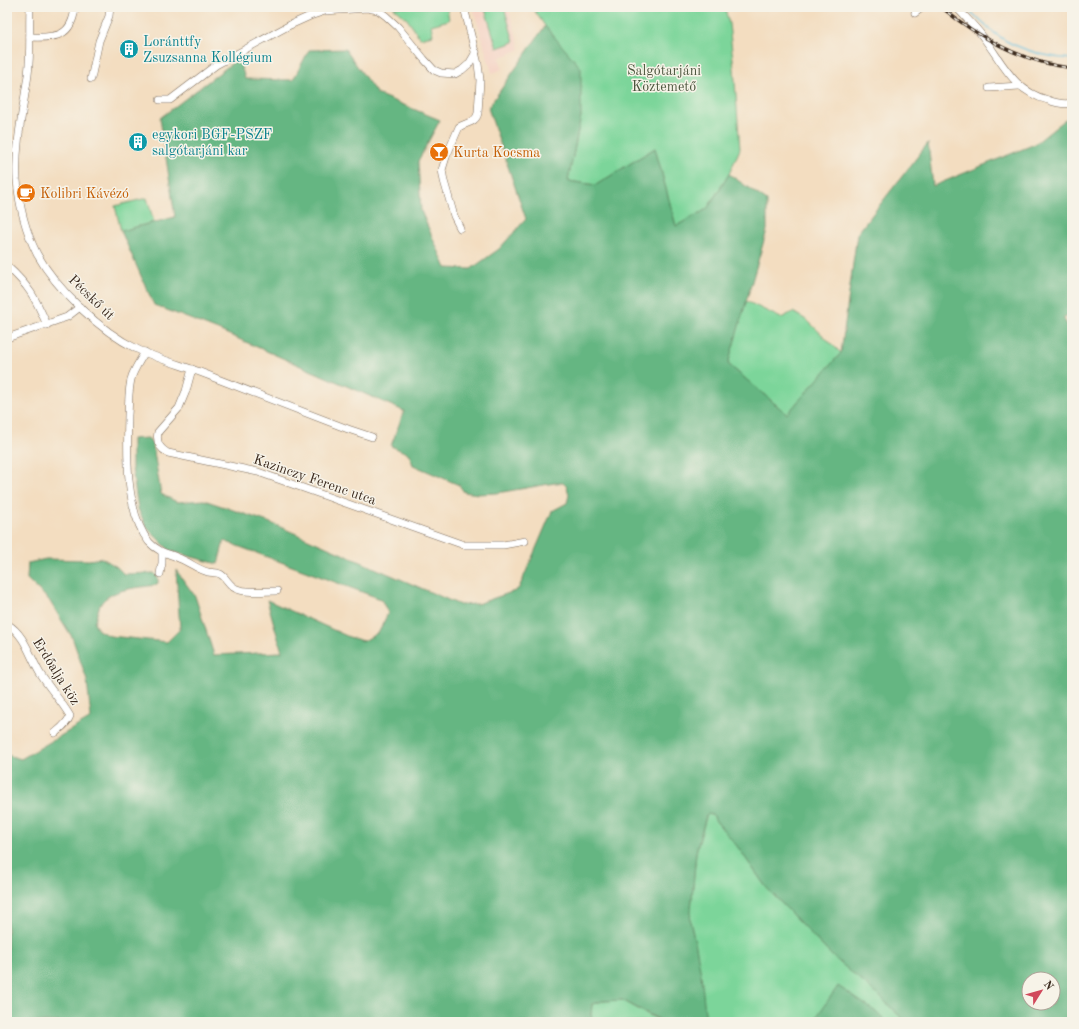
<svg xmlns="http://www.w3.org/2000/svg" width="1079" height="1029" viewBox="0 0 1079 1029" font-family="'Old Standard TT',serif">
<rect width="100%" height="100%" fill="#f7f3e8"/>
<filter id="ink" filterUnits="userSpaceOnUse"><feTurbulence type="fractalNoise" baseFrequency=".025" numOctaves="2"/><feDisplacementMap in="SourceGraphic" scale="8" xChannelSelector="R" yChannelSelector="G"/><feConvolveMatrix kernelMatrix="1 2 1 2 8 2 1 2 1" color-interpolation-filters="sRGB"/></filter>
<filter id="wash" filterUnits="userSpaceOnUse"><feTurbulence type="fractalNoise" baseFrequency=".012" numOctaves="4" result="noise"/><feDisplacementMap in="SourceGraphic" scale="16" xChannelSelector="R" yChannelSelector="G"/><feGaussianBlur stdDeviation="0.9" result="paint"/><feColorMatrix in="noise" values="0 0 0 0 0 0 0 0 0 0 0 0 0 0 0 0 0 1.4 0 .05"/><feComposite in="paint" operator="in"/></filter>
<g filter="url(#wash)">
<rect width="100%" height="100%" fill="#f3ddc0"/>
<!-- built -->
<path fill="#f5d2c3" d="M 473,7 L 508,7 L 520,49 L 499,58 L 503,69 L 492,73 Z"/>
<!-- green -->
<g fill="#7cd59a" stroke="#5c805c">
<path d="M 393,7 L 447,7 L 449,20 L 431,25 L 433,35 L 420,38 L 407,19 Z"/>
<path d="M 493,7 L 504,7 L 514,42 L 497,48 L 485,9 Z"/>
<path d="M 532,7 L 724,7 L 725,8 L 729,24 L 734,68 L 740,149 L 729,174 L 707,209 L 676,226 L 655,148 L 596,185 L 568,181 L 581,116 L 545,26 Z"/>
<path d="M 147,198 L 154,222 L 121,231 L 115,206 Z"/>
<path d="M 746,301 L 781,318 L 793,312 L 808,321 L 841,353 L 787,414 L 728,364 Z"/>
<path d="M 707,814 L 714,816 L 715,820 L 737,846 L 766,887 L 831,955 L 877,994 L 906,1022 L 886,1022 L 876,1012 L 822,1010 L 813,1022 L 706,1022 L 690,922 L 696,852 Z"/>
<path d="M 622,1000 L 658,1020 L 664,1022 L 593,1022 L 591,1015 L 592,1004 L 603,1001 Z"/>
</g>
<!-- forest -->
<g fill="#65b682" stroke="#507050" fill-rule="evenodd">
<path d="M 545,26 L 581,68 L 581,116 L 568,181 L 596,185 L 655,148 L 676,226 L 707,209 L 729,174 L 767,201 L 767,230 L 728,364 L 787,414 L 841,353 L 857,234 L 928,143 L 933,186 L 1035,144 L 1071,115 L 1072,108 L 1072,312 L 1063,318 L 1072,332 L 1072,1022 L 906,1022 L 877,994 L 831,955 L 766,887 L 737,846 L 715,820 L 714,816 L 709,814 L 706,816 L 696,852 L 690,921 L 696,946 L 701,974 L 706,1022 L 664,1022 L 622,1000 L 603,1001 L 592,1004 L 591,1015 L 593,1022 L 7,1022 L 7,755 L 21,759 L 91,718 L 87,680 L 72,637 L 49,600 L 27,579 L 28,563 L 46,559 L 89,560 L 102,558 L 117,567 L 124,574 L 154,573 C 158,576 158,579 158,583 L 155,585 C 139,588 114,588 102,602 C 98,607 97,616 94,622 L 98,630 L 110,636 L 167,642 L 180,629 L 176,570 L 195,596 L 214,655 L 282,652 L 267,600 L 349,637 L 364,641 L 379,632 L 388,613 L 381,599 L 224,541 L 218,564 L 170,551 L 147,528 L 138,509 L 132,468 L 132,439 L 148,438 L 153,446 L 161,494 L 177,502 L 204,500 L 271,523 L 460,605 L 477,604 L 515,591 L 519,588 L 552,511 L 567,503 L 569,495 L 567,487 L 563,483 L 555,483 L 497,493 L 478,494 L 464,492 L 459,485 L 413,465 L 409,454 L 391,446 L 404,411 L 218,330 L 154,305 L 121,231 L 175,217 L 160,118 L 239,58 L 245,79 L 293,80 L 309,50 L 345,49 L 377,94 L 440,120 L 418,161 L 421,211 L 446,268 L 471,269 L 499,249 L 526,219 L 488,108 ZM 1029,979 L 1053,979 L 1053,1003 L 1029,1003 Z"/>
<path d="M 838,986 L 876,1012 L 886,1022 L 813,1022 Z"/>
</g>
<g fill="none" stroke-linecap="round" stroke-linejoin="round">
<!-- stream -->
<path stroke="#5ebedc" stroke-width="1.5" d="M 966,7 C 979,20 995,36 1012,44 C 1030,52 1053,58 1072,59"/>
</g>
</g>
<g filter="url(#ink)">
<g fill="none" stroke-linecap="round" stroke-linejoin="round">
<!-- street casing -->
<g stroke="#7b6957" stroke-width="8">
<g id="street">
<path d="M 30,7 C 29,30 31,52 28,75 C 23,110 15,144 17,180 C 19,204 26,232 37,254 C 57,290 100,331 137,349 C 162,361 190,367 215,378 C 260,395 304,412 348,429 L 372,437"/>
<path d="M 956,7 C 965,17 975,26 983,37 C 1003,63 1013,91 1048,100 C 1056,103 1063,105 1072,103"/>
<path d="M 915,13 L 923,7"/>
<path d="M 30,37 C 56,38 72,37 75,7"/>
<path d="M 91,79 L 99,41 L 109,16 L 110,7"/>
<path d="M 989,88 L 1019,86"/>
<path d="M 160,100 L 170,100 L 216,65 L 290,25 L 310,16 L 325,11 L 367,8 L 378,10 L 386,16 L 398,27 L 424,59 L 434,70 L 441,73 L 455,74 L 462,70 L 469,64 L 476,52"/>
<path d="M 460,228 L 454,216 L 444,181 L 442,170 L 446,157 L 459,127 C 467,122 476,123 478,113 L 480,80 L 478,64 L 464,7"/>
<path d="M 7,266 C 29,286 35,297 47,325"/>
<path d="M 7,338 L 67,317 L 80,307"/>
<path d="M 145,352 C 140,360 135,368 132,376 C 128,388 129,403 128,415 C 127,452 125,512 149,542 C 160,554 170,553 183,560 C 192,564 199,570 208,572 C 211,573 216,572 220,574 C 227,577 229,588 240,590 C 252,593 265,591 277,591"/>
<path d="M 192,369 L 186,391 L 179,408 L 158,432 C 156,442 159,448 168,453 L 258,472 L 464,545 L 503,545 L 525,541"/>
<path d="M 160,574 L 162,563 L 162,553"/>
<path d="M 7,624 C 26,635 30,658 41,675 C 50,689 62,702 70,716 C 67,724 61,728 55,733"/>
</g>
</g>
<!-- street -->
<use href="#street" stroke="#fff" stroke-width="7"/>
<!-- rail casing -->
<g stroke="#3b2a1e" stroke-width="3">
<path id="rail" d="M 941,7 C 976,36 1026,64 1072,68"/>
</g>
<!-- rail -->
<use href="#rail" stroke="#f7f3e8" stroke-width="1.5" stroke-dasharray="4.5" stroke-linecap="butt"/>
</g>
</g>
<!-- icons -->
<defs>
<g id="building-disc" transform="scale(1)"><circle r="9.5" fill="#0f9aa8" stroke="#f7f3e8"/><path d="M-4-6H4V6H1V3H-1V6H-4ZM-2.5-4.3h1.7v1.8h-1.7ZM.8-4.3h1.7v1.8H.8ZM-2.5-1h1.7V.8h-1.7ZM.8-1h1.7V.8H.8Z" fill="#fff"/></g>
<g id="bar-disc" transform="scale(1)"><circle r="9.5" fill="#e8710a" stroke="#f7f3e8"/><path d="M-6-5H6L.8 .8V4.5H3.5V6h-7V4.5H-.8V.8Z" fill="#fff"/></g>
<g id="cafe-disc" transform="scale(1)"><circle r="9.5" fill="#e8710a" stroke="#f7f3e8"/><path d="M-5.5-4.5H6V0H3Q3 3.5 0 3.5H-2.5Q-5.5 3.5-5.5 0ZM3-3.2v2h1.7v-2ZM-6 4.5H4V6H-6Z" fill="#fff"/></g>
</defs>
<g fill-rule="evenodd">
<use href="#building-disc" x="129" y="49"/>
<use href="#building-disc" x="138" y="142"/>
<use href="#bar-disc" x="439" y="152"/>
<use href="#cafe-disc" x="26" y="193"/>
</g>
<g text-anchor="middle" stroke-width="3" stroke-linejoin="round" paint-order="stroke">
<!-- culture labels -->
<g font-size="14" fill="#0d838f" stroke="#f7f3e8" text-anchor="start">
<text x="143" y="46">Loránttfy<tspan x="143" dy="16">Zsuzsanna Kollégium</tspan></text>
<text x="152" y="139">egykori BGF-PSZF<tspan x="152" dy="16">salgótarjáni kar</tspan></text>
</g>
<!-- park labels -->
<g font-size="14" fill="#4b553d" stroke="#f7f3e8">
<text x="664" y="75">Salgótarjáni<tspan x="664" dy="16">Köztemető</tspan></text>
</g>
<!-- food labels -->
<g font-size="14" fill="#c56008" stroke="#f7f3e8" text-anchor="start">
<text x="453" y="157">Kurta Kocsma</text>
<text x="40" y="198">Kolibri Kávézó</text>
</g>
<!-- street labels -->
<g font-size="14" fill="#3b2a1e" stroke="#f7f3e8">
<text transform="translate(92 297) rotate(44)" y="5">Pécskő út</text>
<text transform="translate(315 479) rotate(19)" y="5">Kazinczy Ferenc utca</text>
<text transform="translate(57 671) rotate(58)" y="5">Erdőalja köz</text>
</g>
</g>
<!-- margin -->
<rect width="1079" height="1029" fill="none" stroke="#f7f3e8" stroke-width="24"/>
<!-- north arrow -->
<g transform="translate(1041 991) rotate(53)"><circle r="19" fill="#f7f3e8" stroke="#aca397"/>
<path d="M0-3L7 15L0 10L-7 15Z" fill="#d1495b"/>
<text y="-6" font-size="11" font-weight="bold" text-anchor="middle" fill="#3b2a1e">N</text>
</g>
</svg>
